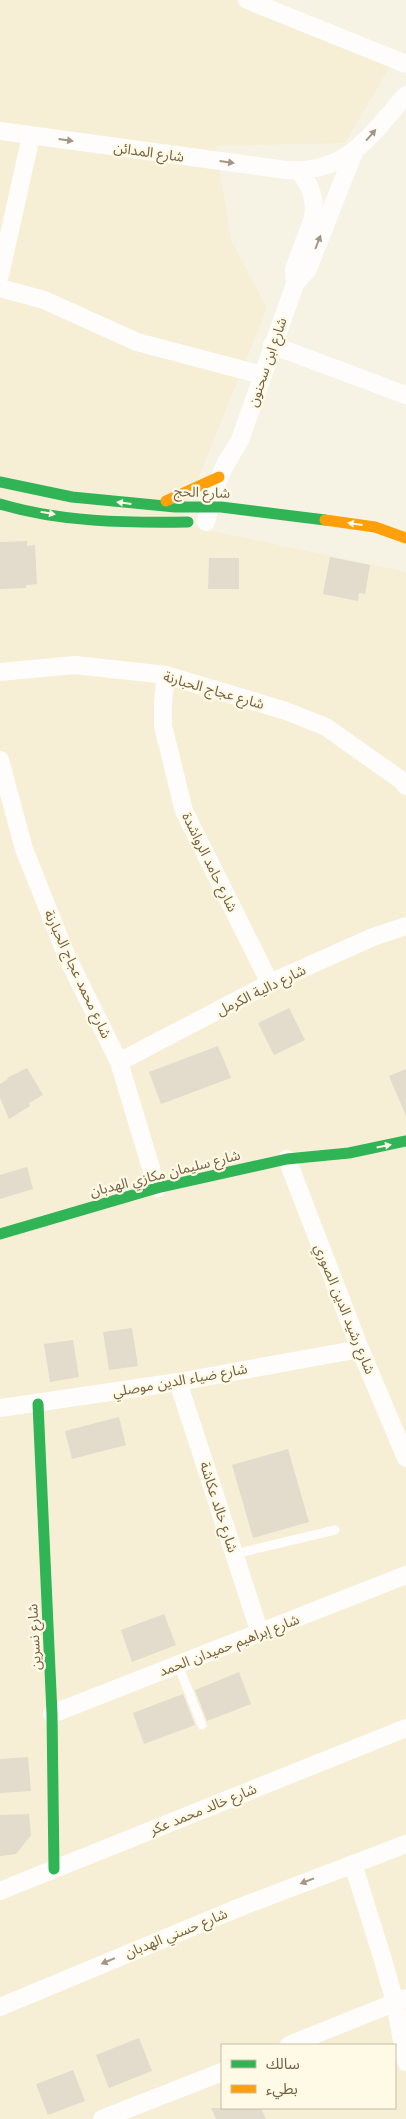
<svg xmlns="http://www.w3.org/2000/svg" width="406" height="2119" viewBox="0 0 406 2119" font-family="Arial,'Noto Sans Arabic',sans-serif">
<rect width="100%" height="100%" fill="#f6f3e4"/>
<!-- residential -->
<path fill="#f6efd6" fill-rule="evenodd" d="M 0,0 L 270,0 L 398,53 L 345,143 L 216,146 L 231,240 L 267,308 L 180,524 L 406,572 L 406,2119 L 0,2119 ZM 222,2045 L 395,2045 L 395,2108 L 222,2108 Z"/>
<!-- building -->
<g fill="#e3dbcc">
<path d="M 27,541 L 27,546 L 35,545 L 37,584 L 26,585 L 26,588 L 0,589 L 0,542 Z"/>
<path d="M 330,557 L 370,565 L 365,594 L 359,593 L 358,601 L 323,594 Z"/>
<path d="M 209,558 L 239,558 L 239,589 L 208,589 Z"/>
<path d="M 289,1008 L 305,1040 L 274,1055 L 258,1023 Z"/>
<path d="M 218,1046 L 231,1078 L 161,1104 L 149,1072 Z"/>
<path d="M 27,1068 L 43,1095 L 29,1103 L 30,1106 L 9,1119 L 0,1098 L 0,1084 L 8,1079 L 7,1078 Z"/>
<path d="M 406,1069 L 406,1116 L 389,1076 Z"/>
<path d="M 27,1167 L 33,1189 L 0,1199 L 0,1175 Z"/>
<path d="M 132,1328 L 138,1366 L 109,1370 L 103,1332 Z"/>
<path d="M 73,1340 L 79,1377 L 50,1382 L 44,1344 Z"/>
<path d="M 119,1417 L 126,1445 L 72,1459 L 65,1431 Z"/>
<path d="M 288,1449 L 309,1522 L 253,1538 L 232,1465 Z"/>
<path d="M 164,1614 L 176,1645 L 132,1662 L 121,1630 Z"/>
<path d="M 239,1672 L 251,1704 L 207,1721 L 195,1690 Z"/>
<path d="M 183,1694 L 195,1725 L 144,1744 L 133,1713 Z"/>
<path d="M 28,1757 L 31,1791 L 0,1793 L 0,1759 Z"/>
<path d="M 29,1814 L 31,1835 L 16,1854 L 0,1856 L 0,1815 Z"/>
<path d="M 139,2038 L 152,2071 L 109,2088 L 96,2055 Z"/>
<path d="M 73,2070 L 85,2101 L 48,2115 L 36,2084 Z"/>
<path d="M 211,2108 L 261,2108 L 266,2119 L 216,2119 Z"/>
</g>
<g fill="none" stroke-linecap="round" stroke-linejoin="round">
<!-- lane -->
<g stroke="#fefdfb" stroke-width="9">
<path d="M 235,1554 L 335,1530"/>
<path d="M 178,1665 L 202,1725"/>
</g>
<!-- street -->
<g stroke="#fefdfb" stroke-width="18">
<path d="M 247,0 L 406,64"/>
<path d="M 0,131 L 286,170 C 347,174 370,136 406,95"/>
<path d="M 0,275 L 31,136"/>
<path d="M 295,284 L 308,269 L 354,152"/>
<path d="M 0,288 L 44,300 L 137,342 L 262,375"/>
<path d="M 272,345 L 406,395"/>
<path d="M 206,522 L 213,492 L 225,465 L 240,440 L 295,284 L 294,269 L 313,218 C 316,199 311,184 298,171"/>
<path d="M 0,672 L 75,665 L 166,675 L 286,711 L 326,727 L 401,780 L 406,786"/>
<path d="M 166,675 L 163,702 L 163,726 L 184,811 L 270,983"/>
<path d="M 0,760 L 24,849 L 67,957 L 119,1062 L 157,1188"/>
<path d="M 119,1062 L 270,983 L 373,937 L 406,926"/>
<path d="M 287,1159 L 360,1349 L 406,1458"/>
<path d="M 178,1382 L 260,1633"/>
<path d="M 0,1408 L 178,1382 L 360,1349"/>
<path d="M 52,1714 L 406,1575"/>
<path d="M 353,1864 L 383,1960 L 395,2002 L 406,2062"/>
<path d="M 0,1891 L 406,1728"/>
<path d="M 0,2007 L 233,1910 L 406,1844"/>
<path d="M 289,2045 L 406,1998"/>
<path d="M 102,2119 L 222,2072"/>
</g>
<!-- fast -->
<g stroke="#30b455" stroke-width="11">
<path d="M 0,482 L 72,497 L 175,507 L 221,507 L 325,520"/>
<path d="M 0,504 C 60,522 126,523 188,522"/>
<path d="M 0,1234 L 157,1188 L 287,1159 L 349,1153 L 406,1141"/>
<path d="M 38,1404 L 52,1714 L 54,1869"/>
</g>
<!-- slow -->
<g stroke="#ff9f0a" stroke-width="11">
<path d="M 166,501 L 219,477"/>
<path d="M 325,520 L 375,527 L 406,538"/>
</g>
</g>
<!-- one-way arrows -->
<defs><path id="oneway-solid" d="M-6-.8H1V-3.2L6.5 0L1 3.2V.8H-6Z" transform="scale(1.25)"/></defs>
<g fill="#a59684">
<use href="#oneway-solid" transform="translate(371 135) rotate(-49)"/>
<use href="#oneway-solid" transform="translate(66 140) rotate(8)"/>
<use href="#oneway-solid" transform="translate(227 162) rotate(8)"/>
<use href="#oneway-solid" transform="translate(318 242) rotate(-69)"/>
<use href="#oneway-solid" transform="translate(307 1881) rotate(159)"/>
<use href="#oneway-solid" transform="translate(108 1961) rotate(157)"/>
</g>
<g fill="#fffae5">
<use href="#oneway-solid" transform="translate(124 503) rotate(-173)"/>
<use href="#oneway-solid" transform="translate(48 513) rotate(10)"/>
<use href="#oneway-solid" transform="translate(355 524) rotate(-172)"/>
<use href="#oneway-solid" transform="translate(384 1146) rotate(-11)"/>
</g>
<g text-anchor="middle" stroke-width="4.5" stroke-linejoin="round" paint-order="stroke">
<!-- street labels -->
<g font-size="14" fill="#755f44" stroke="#fffae5">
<text transform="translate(149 152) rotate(8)" y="5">شارع المدائن</text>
<text transform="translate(267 362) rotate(-71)" y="5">شارع ابن سحنون</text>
<text transform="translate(202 492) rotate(2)" y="5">شارع الحج</text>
<text transform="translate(214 690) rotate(16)" y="5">شارع عجاج الحبارنة</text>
<text transform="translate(210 862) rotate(64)" y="5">شارع حامد الرواشدة</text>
<text transform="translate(78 974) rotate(65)" y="5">شارع محمد عجاج الحبارنة</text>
<text transform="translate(261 990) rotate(-26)" y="5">شارع دالية الكرمل</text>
<text transform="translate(165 1173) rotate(-14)" y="5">شارع سليمان مكازي الهدبان</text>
<text transform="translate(345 1309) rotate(68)" y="5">شارع رشيد الدين الصوري</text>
<text transform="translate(180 1380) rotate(-10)" y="5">شارع ضياء الدين موصلي</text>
<text transform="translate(219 1507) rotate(72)" y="5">شارع خالد عكاشة</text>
<text transform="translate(34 1637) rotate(-93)" y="5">شارع نسرين</text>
<text transform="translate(229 1645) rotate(-21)" y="5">شارع إبراهيم حميدان الحمد</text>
<text transform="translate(203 1809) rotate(-22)" y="5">شارع خالد محمد عكر</text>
<text transform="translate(176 1933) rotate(-22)" y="5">شارع حسني الهدبان</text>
</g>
</g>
<!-- legend -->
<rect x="221" y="2044" width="175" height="65" fill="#fffae5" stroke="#c8bca5"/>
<rect x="231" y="2060" width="25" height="8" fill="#30b455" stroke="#c8bca5"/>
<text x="266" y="2069" font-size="15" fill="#755f44">سالك</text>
<rect x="231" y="2085" width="25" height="8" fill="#ff9f0a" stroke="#c8bca5"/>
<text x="266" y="2094" font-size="15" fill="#755f44">بطيء</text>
</svg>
